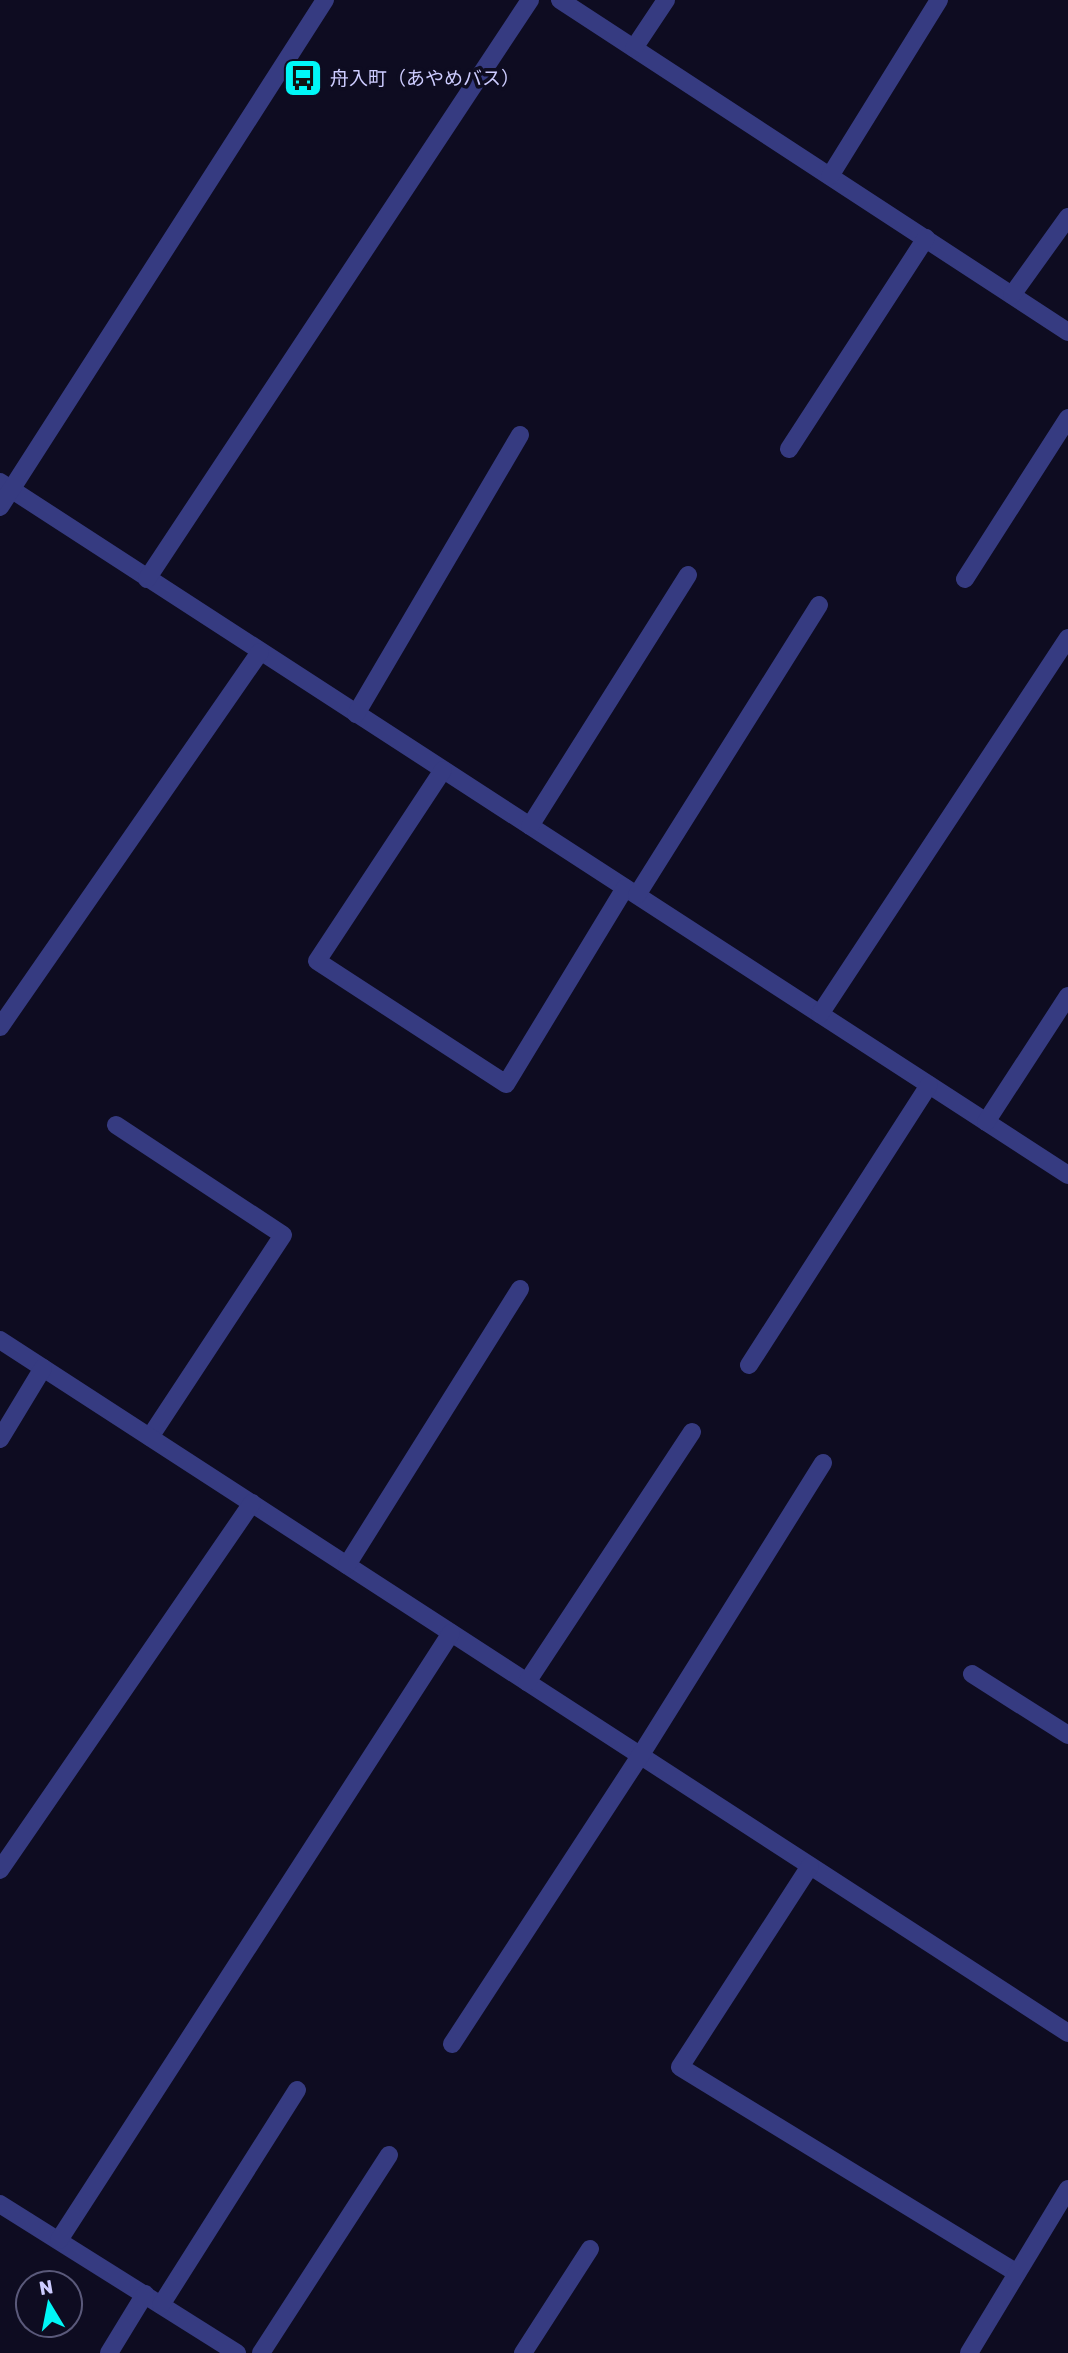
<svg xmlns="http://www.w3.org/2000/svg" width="1068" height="2353" viewBox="0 0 1068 2353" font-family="Rubik,'Noto Sans JP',sans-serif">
<rect width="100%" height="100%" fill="#0e0c21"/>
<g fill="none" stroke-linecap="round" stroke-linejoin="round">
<!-- minor -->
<g stroke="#363b81" stroke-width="18">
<path d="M 560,0 L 1068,332"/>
<path d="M 634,48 L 666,0"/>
<path d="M 830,176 L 939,0"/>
<path d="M 1012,295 L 1068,217"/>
<path d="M 789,449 L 926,238"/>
<path d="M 0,482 L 1068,1175"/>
<path d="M 0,507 L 325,0"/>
<path d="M 147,579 L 530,0"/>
<path d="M 965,579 L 1068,418"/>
<path d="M 356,714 L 520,435"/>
<path d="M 443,770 L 317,961 L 506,1084 L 625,888"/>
<path d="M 530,826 L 688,575"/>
<path d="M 637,895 L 819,605"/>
<path d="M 820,1014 L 1068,638"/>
<path d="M 0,1027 L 260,652"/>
<path d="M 986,1122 L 1068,996"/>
<path d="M 116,1125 L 283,1235 L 150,1437"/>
<path d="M 0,1340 L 1068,2033"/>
<path d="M 749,1365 L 929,1085"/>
<path d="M 0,1439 L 43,1368"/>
<path d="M 347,1565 L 520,1289"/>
<path d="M 972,1674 L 1068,1735"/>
<path d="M 527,1682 L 692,1432"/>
<path d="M 810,1866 L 680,2067 L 1017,2273"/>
<path d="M 0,1870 L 252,1503"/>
<path d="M 452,2044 L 640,1756 L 823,1463"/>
<path d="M 0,2204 L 237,2353"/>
<path d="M 59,2240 L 451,1633"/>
<path d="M 161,2305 L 297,2090"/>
<path d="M 109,2353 L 145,2294"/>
<path d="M 261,2353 L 389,2155"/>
<path d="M 523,2353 L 590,2249"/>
<path d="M 969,2353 L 1068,2189"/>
</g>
</g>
<!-- icons -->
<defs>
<g id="bus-square" transform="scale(2.0125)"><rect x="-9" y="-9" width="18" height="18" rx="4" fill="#00f7f7" stroke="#0e0c21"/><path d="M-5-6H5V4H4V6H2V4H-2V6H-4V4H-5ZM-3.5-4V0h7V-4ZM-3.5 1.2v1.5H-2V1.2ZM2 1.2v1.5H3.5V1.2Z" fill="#111"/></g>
</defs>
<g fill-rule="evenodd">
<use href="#bus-square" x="303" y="78"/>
</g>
<g text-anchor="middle" stroke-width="7" stroke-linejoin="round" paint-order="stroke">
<!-- poi labels -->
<g font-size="19" fill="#cdccff" stroke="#0e0c21" text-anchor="start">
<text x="330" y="85">舟入町（あやめバス）</text>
</g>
</g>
<!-- north arrow -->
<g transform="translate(49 2304) rotate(350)"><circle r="33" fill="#0e0c21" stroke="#5a597a" stroke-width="2"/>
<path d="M0-5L12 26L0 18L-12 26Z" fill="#00f7f7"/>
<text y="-10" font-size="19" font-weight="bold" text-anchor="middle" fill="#cdccff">N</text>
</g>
</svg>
